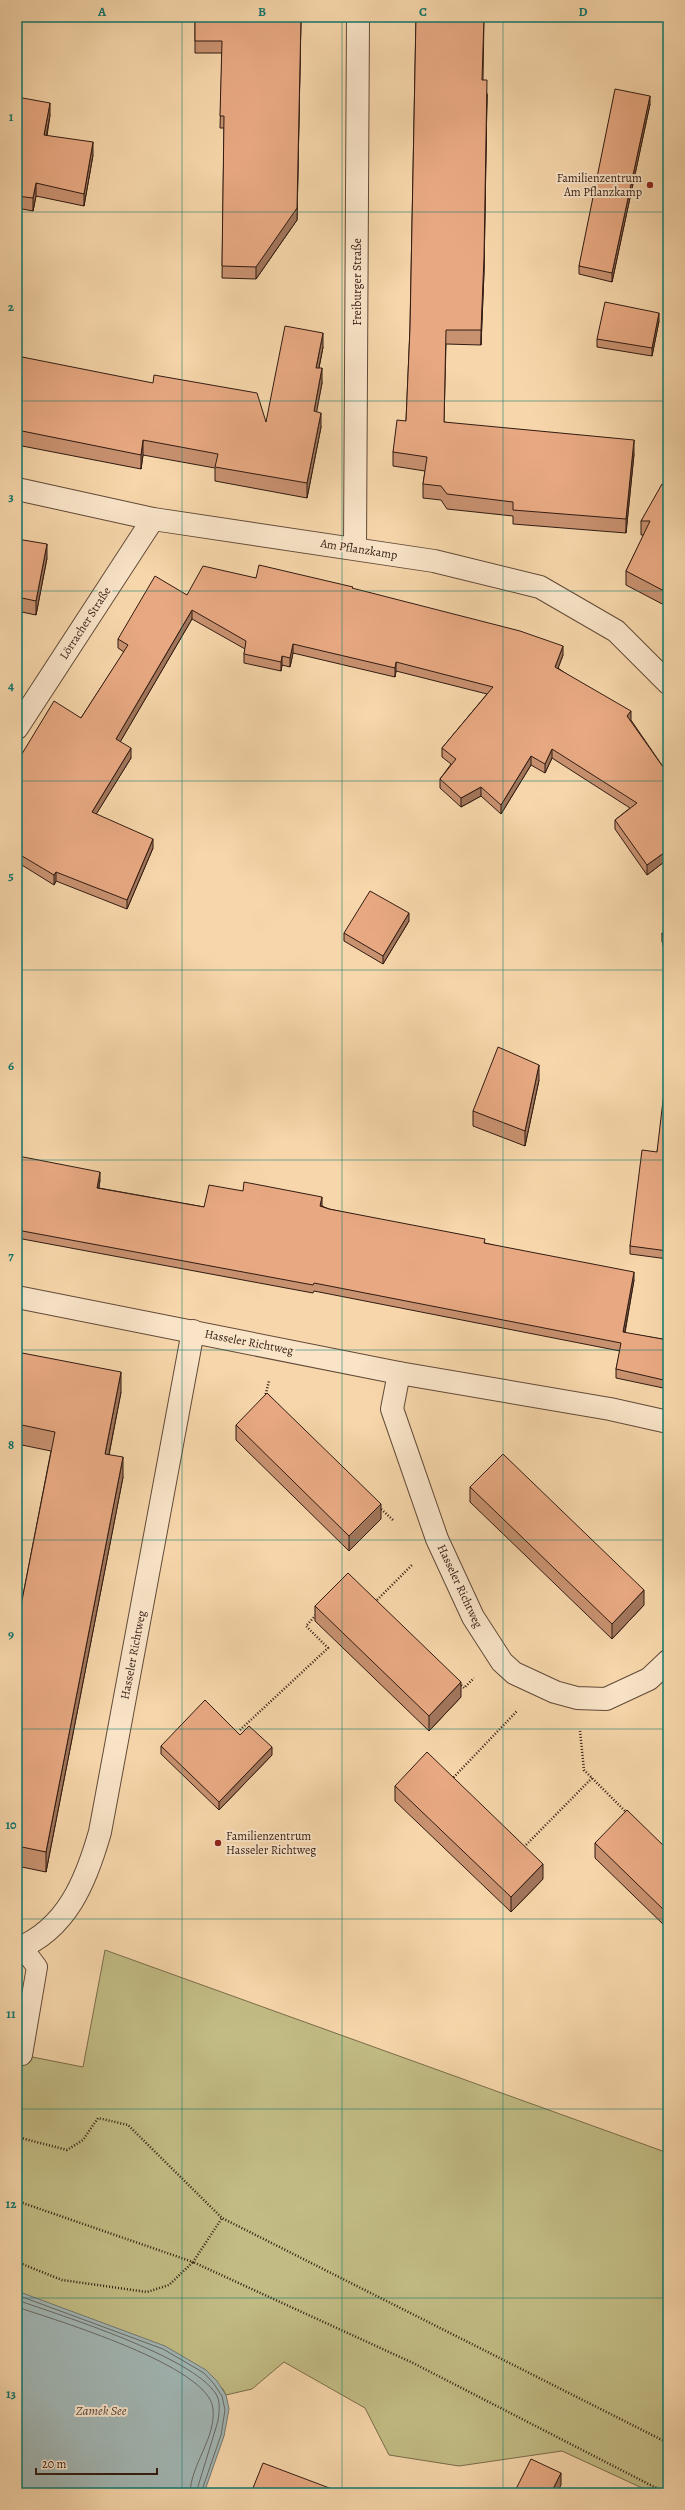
<svg xmlns="http://www.w3.org/2000/svg" width="685" height="2510" viewBox="0 0 685 2510" font-family="Alegreya,serif">
<rect width="100%" height="100%" fill="#f6d6aa"/>
<filter id="stains"><feTurbulence type="fractalNoise" baseFrequency=".005" numOctaves="4"/><feColorMatrix values="0 0 0 0 .2 0 0 0 0 .09 0 0 0 0 .02 0 0 0 .5 -.17"/></filter>
<radialGradient id="worn" r=".72"><stop offset=".6" stop-color="#630" stop-opacity="0"/><stop offset="1" stop-color="#630" stop-opacity=".3"/></radialGradient>
<!-- green -->
<path fill="#c2bc84" stroke="#7a6c4b" d="M 105,1950 L 668,2153 L 668,2493 L 653,2493 L 562,2451 L 459,2466 L 389,2455 L 365,2408 L 284,2362 L 252,2389 L 226,2395 L 223,2389 L 17,2293 L 17,2054 L 83,2067 Z"/>
<!-- water -->
<path fill="#a1b6b4" stroke="#747873" d="M 17,2291 L 165,2346 L 206,2370 L 217,2381 L 226,2395 L 229,2409 L 224,2436 L 204,2493 L 17,2493 Z"/>
<g fill="none" stroke-linecap="round" stroke-linejoin="round">
<!-- shore -->
<g stroke="#696863" stroke-width="1">
<path d="M 17,2295 L 163,2349 L 204,2373 L 214,2384 L 222,2396 L 225,2410 L 221,2435 L 201,2493"/>
<path d="M 17,2300 C 62,2316 192,2356 216,2394 C 221,2402 219,2412 218,2421 L 196,2493"/>
<path d="M 17,2307 C 55,2320 210,2366 213,2409 C 216,2438 191,2464 190,2493"/>
</g>
<!-- lane casing -->
<g stroke="#624a38" stroke-width="22">
<path id="lane" d="M 22,2055 L 37,1967 L 22,1947"/>
</g>
<!-- street casing -->
<g stroke="#624a38" stroke-width="24">
<g id="street">
<path d="M 17,489 L 153,519 L 434,561 L 540,587 L 616,631 L 668,683"/>
<path d="M 355,548 L 358,17"/>
<path d="M 17,728 L 153,519"/>
<path d="M 17,1297 L 399,1373 L 610,1409 L 668,1422"/>
<path d="M 399,1373 L 392,1409 L 437,1539 L 473,1617 L 502,1662 L 514,1673 L 555,1692 L 577,1698 L 606,1699 L 649,1679 L 668,1661"/>
<path d="M 17,1949 C 67,1929 86,1881 100,1832 L 193,1331"/>
</g>
</g>
<!-- path -->
<g stroke="#311b12" stroke-width="2.5" stroke-dasharray="1 2" stroke-linecap="butt">
<path d="M 265,1397 L 269,1381"/>
<path d="M 379,1507 L 394,1521"/>
<path d="M 375,1602 L 412,1565"/>
<path d="M 459,1683 L 464,1688 L 474,1678"/>
<path d="M 240,1730 L 328,1648 L 306,1626 L 316,1615"/>
<path d="M 580,1731 L 584,1770 L 628,1814"/>
<path d="M 454,1780 L 453,1778 L 517,1711"/>
<path d="M 524,1847 L 592,1778"/>
<path d="M 17,2137 L 67,2150 L 83,2140 L 98,2118 L 128,2125 L 222,2218 L 668,2443"/>
<path d="M 17,2201 L 193,2262 L 222,2218"/>
<path d="M 17,2262 L 62,2280 L 147,2292 L 169,2285 L 193,2262 L 413,2363 L 666,2493"/>
<path d="M 568,2489 L 581,2493"/>
</g>
<!-- lane -->
<use href="#lane" stroke="#f9e4c8" stroke-width="20"/>
<!-- street -->
<use href="#street" stroke="#f9e4c8" stroke-width="22"/>
</g>
<!-- wall -->
<g fill="#c89170" stroke="#311b12">
<path d="M 195,17 L 301,17 L 297,220 L 256,279 L 222,278 L 224,128 L 220,128 L 222,53 L 195,53 Z"/>
<path d="M 416,17 L 484,17 L 483,80 L 487,94 L 484,272 L 481,345 L 446,344 L 444,422 L 634,454 L 626,533 L 513,524 L 513,516 L 447,509 L 441,500 L 423,498 L 423,484 L 425,471 L 393,466 L 393,452 L 406,421 L 410,328 Z"/>
<path d="M 538,17 L 604,17 L 604,19 L 538,18 Z"/>
<path d="M 17,97 L 50,115 L 47,136 L 93,155 L 84,206 L 36,196 L 33,211 L 17,208 Z"/>
<path d="M 650,104 L 612,282 L 579,274 L 579,266 Z"/>
<path d="M 659,321 L 652,356 L 597,347 L 597,339 Z"/>
<path d="M 323,347 L 319,368 L 322,383 L 316,412 L 321,427 L 307,498 L 215,481 L 215,468 L 143,455 L 141,469 L 17,445 L 17,356 L 266,422 Z"/>
<path d="M 668,487 L 668,607 L 626,585 L 626,571 L 644,535 L 641,535 L 641,521 Z"/>
<path d="M 17,539 L 47,558 L 36,615 L 17,611 Z"/>
<path d="M 256,578 L 353,589 L 563,655 L 558,668 L 631,720 L 668,774 L 668,859 L 647,875 L 615,829 L 615,820 L 630,808 L 552,758 L 545,773 L 531,765 L 501,814 L 481,796 L 461,807 L 440,788 L 440,779 L 451,764 L 442,757 L 442,748 L 487,694 L 396,671 L 395,677 L 293,653 L 290,667 L 282,665 L 281,671 L 244,663 L 244,654 L 245,649 L 192,619 L 120,742 L 131,758 L 96,814 L 153,848 L 127,909 L 56,881 L 54,885 L 17,862 L 17,762 L 81,718 L 124,652 L 118,648 L 118,639 L 187,595 Z"/>
<path d="M 409,921 L 383,964 L 344,941 L 344,933 Z"/>
<path d="M 668,931 L 668,966 L 662,941 L 662,933 Z"/>
<path d="M 539,1080 L 525,1146 L 473,1126 L 473,1111 Z"/>
<path d="M 668,1093 L 668,1259 L 630,1254 L 630,1246 L 657,1152 Z"/>
<path d="M 17,1159 L 100,1180 L 99,1188 L 204,1207 L 322,1205 L 322,1206 L 329,1209 L 485,1243 L 634,1280 L 625,1333 L 668,1340 L 668,1389 L 616,1378 L 616,1369 L 620,1351 L 314,1291 L 313,1293 L 17,1238 Z"/>
<path d="M 17,1352 L 121,1392 L 109,1455 L 123,1477 L 46,1872 L 17,1866 L 17,1626 L 51,1451 L 17,1444 Z"/>
<path d="M 236,1425 L 381,1519 L 349,1551 L 236,1440 Z"/>
<path d="M 470,1487 L 644,1605 L 612,1639 L 470,1502 Z"/>
<path d="M 315,1606 L 461,1697 L 429,1731 L 315,1621 Z"/>
<path d="M 240,1735 L 272,1755 L 219,1810 L 161,1754 L 161,1746 Z"/>
<path d="M 395,1786 L 543,1879 L 511,1912 L 395,1801 Z"/>
<path d="M 595,1843 L 668,1850 L 668,1929 L 595,1858 Z"/>
</g>
<!-- shaded-wall -->
<g fill="#a2765b" stroke="#311b12">
<path d="M 301,17 L 297,220 L 256,279 L 256,267 Z"/>
<path d="M 487,94 L 484,272 L 481,345 L 481,330 Z"/>
<path d="M 650,96 L 650,104 L 612,282 L 612,273 Z"/>
<path d="M 50,103 L 50,115 L 44,148 L 44,135 Z"/>
<path d="M 93,142 L 93,155 L 84,206 L 84,194 Z"/>
<path d="M 36,183 L 36,196 L 33,211 L 33,198 Z"/>
<path d="M 659,313 L 659,321 L 652,356 L 652,348 Z"/>
<path d="M 323,333 L 323,347 L 316,382 L 316,368 Z"/>
<path d="M 322,368 L 322,383 L 314,426 L 314,411 Z"/>
<path d="M 321,413 L 321,427 L 307,498 L 307,483 Z"/>
<path d="M 143,440 L 143,455 L 141,469 L 141,455 Z"/>
<path d="M 634,440 L 634,454 L 626,533 L 626,519 Z"/>
<path d="M 47,544 L 47,558 L 36,615 L 36,601 Z"/>
<path d="M 192,610 L 192,619 L 116,749 L 116,739 Z"/>
<path d="M 293,644 L 293,653 L 290,667 L 290,658 Z"/>
<path d="M 563,646 L 563,655 L 555,676 L 555,667 Z"/>
<path d="M 282,656 L 282,665 L 281,671 L 281,662 Z"/>
<path d="M 396,662 L 396,671 L 395,677 L 395,668 Z"/>
<path d="M 631,711 L 631,720 L 627,725 L 627,716 Z"/>
<path d="M 131,748 L 131,758 L 92,821 L 92,812 Z"/>
<path d="M 552,749 L 552,758 L 545,773 L 545,764 Z"/>
<path d="M 531,756 L 531,765 L 501,814 L 501,805 Z"/>
<path d="M 481,787 L 481,796 L 461,807 L 461,798 Z"/>
<path d="M 153,839 L 153,848 L 127,909 L 127,900 Z"/>
<path d="M 668,850 L 668,859 L 647,875 L 647,865 Z"/>
<path d="M 56,872 L 56,881 L 54,885 L 54,875 Z"/>
<path d="M 409,913 L 409,921 L 383,964 L 383,956 Z"/>
<path d="M 539,1065 L 539,1080 L 525,1146 L 525,1131 Z"/>
<path d="M 100,1172 L 100,1180 L 97,1196 L 97,1188 Z"/>
<path d="M 322,1197 L 322,1205 L 320,1214 L 320,1206 Z"/>
<path d="M 634,1272 L 634,1280 L 623,1341 L 623,1332 Z"/>
<path d="M 121,1372 L 121,1392 L 105,1474 L 105,1454 Z"/>
<path d="M 123,1457 L 123,1477 L 46,1872 L 46,1852 Z"/>
<path d="M 381,1504 L 381,1519 L 349,1551 L 349,1536 Z"/>
<path d="M 644,1590 L 644,1605 L 612,1639 L 612,1624 Z"/>
<path d="M 461,1682 L 461,1697 L 429,1731 L 429,1716 Z"/>
<path d="M 272,1747 L 272,1755 L 219,1810 L 219,1802 Z"/>
<path d="M 543,1864 L 543,1879 L 511,1912 L 511,1897 Z"/>
<path d="M 561,2473 L 561,2485 L 557,2493 L 551,2493 Z"/>
</g>
<!-- building -->
<g fill="#e8a982" stroke="#311b12">
<path d="M 195,17 L 301,17 L 297,208 L 256,267 L 222,266 L 224,116 L 220,116 L 222,41 L 195,41 Z"/>
<path d="M 416,17 L 484,17 L 482,80 L 487,80 L 484,257 L 481,330 L 446,330 L 444,422 L 634,440 L 626,519 L 513,510 L 513,502 L 447,494 L 441,486 L 423,484 L 427,457 L 393,452 L 397,420 L 406,421 L 410,328 Z"/>
<path d="M 615,89 L 650,96 L 612,273 L 579,266 Z"/>
<path d="M 17,97 L 50,103 L 44,135 L 93,142 L 84,194 L 36,183 L 33,198 L 17,196 Z"/>
<path d="M 605,302 L 659,313 L 652,348 L 597,339 Z"/>
<path d="M 285,326 L 323,333 L 316,368 L 322,368 L 314,411 L 321,413 L 307,483 L 215,467 L 218,454 L 143,440 L 141,455 L 17,430 L 17,356 L 153,383 L 154,375 L 257,393 L 266,422 Z"/>
<path d="M 662,484 L 668,487 L 668,593 L 626,571 L 650,521 L 641,521 Z"/>
<path d="M 17,539 L 47,544 L 36,601 L 17,597 Z"/>
<path d="M 259,565 L 353,587 L 352,588 L 520,631 L 563,646 L 555,667 L 631,711 L 627,716 L 668,774 L 668,850 L 647,865 L 615,820 L 637,803 L 552,749 L 545,764 L 531,756 L 501,805 L 481,787 L 461,798 L 440,779 L 456,759 L 442,748 L 493,687 L 396,662 L 395,668 L 293,644 L 290,658 L 282,656 L 281,662 L 244,654 L 246,641 L 192,610 L 116,739 L 131,748 L 92,812 L 153,839 L 127,900 L 56,872 L 54,875 L 17,853 L 17,762 L 54,701 L 81,718 L 128,645 L 118,639 L 155,576 L 187,595 L 203,566 L 256,578 Z"/>
<path d="M 370,891 L 409,913 L 383,956 L 344,933 Z"/>
<path d="M 668,931 L 668,958 L 662,933 Z"/>
<path d="M 498,1047 L 539,1065 L 525,1131 L 473,1111 Z"/>
<path d="M 664,1092 L 668,1093 L 668,1251 L 630,1246 L 642,1150 L 657,1152 Z"/>
<path d="M 18,1156 L 100,1172 L 97,1188 L 204,1207 L 209,1185 L 243,1191 L 244,1182 L 322,1197 L 320,1206 L 329,1209 L 485,1239 L 484,1243 L 634,1272 L 623,1332 L 668,1340 L 668,1381 L 616,1369 L 621,1343 L 314,1283 L 313,1285 L 17,1230 L 17,1159 Z"/>
<path d="M 17,1352 L 121,1372 L 105,1454 L 123,1457 L 46,1852 L 17,1846 L 17,1626 L 55,1432 L 17,1424 Z"/>
<path d="M 267,1393 L 381,1504 L 349,1536 L 236,1425 Z"/>
<path d="M 503,1454 L 644,1590 L 612,1624 L 470,1487 Z"/>
<path d="M 348,1573 L 461,1682 L 429,1716 L 315,1606 Z"/>
<path d="M 205,1700 L 240,1735 L 249,1726 L 272,1747 L 219,1802 L 161,1746 Z"/>
<path d="M 427,1752 L 543,1864 L 511,1897 L 395,1786 Z"/>
<path d="M 627,1810 L 668,1850 L 668,1914 L 595,1843 Z"/>
<path d="M 531,2459 L 561,2473 L 551,2493 L 514,2493 Z"/>
<path d="M 263,2463 L 332,2489 L 330,2493 L 251,2493 Z"/>
</g>
<!-- grid -->
<path fill="none" stroke="#0f766e" stroke-width="1" stroke-opacity="0.55" d="M 182,17 L 182,2493M 342,17 L 342,2493M 503,17 L 503,2493M 17,212 L 668,212M 17,401 L 668,401M 17,591 L 668,591M 17,781 L 668,781M 17,970 L 668,970M 17,1160 L 668,1160M 17,1350 L 668,1350M 17,1540 L 668,1540M 17,1729 L 668,1729M 17,1919 L 668,1919M 17,2109 L 668,2109M 17,2298 L 668,2298"/>
<!-- markers -->
<g fill="#8f2418" stroke="#f9e4c8" stroke-width="1.5">
<circle cx="650" cy="185" r="4"/>
<circle cx="218" cy="1843" r="4"/>
</g>
<g text-anchor="middle" stroke-width="4" stroke-linejoin="round" paint-order="stroke">
<!-- poi labels -->
<g font-size="12" fill="#311b12" stroke="#f9e4c8" text-anchor="end">
<text x="642" y="182">Familienzentrum<tspan x="642" dy="14">Am Pflanzkamp</tspan></text>
<text x="226" y="1840" text-anchor="start">Familienzentrum<tspan x="226" dy="14">Hasseler Richtweg</tspan></text>
</g>
<!-- street labels -->
<g font-size="12" fill="#311b12" stroke="#f9e4c8">
<text transform="translate(357 282) rotate(-90)" y="4">Freiburger Straße</text>
<text transform="translate(359 549) rotate(9)" y="4">Am Pflanzkamp</text>
<text transform="translate(85 623) rotate(-57)" y="4">Lörracher Straße</text>
<text transform="translate(249 1342) rotate(11)" y="4">Hasseler Richtweg</text>
<text transform="translate(460 1586) rotate(65)" y="4">Hasseler Richtweg</text>
<text transform="translate(133 1655) rotate(-79)" y="4">Hasseler Richtweg</text>
</g>
<!-- water labels -->
<g font-size="13" font-style="italic" fill="#534a43" stroke="#f9e4c8">
<text x="101" y="2415">Zamek See</text>
</g>
</g>
<!-- margin -->
<rect width="685" height="2510" fill="none" stroke="#f6d6aa" stroke-width="44"/>
<!-- scale -->
<path d="M36 2468v6h121v-6" fill="none" stroke="#311b12" stroke-width="2"/>
<text x="42" y="2468" font-size="12" fill="#311b12" stroke="#f9e4c8" stroke-width="3" paint-order="stroke">20 m</text>
<rect x="22" y="22" width="641" height="2466" fill="none" stroke="#0f766e" stroke-width="1.5"/>
<g font-size="13" text-anchor="middle" font-weight="bold" fill="#0f766e">
<text x="102" y="16">A</text>
<text x="262" y="16">B</text>
<text x="423" y="16">C</text>
<text x="583" y="16">D</text>
<text x="11" y="121">1</text>
<text x="11" y="311">2</text>
<text x="11" y="501">3</text>
<text x="11" y="690">4</text>
<text x="11" y="880">5</text>
<text x="11" y="1070">6</text>
<text x="11" y="1260">7</text>
<text x="11" y="1449">8</text>
<text x="11" y="1639">9</text>
<text x="11" y="1829">10</text>
<text x="11" y="2018">11</text>
<text x="11" y="2208">12</text>
<text x="11" y="2398">13</text>
</g>
<rect width="100%" height="100%" filter="url(#stains)"/>
<rect width="100%" height="100%" fill="url(#worn)"/>
</svg>
